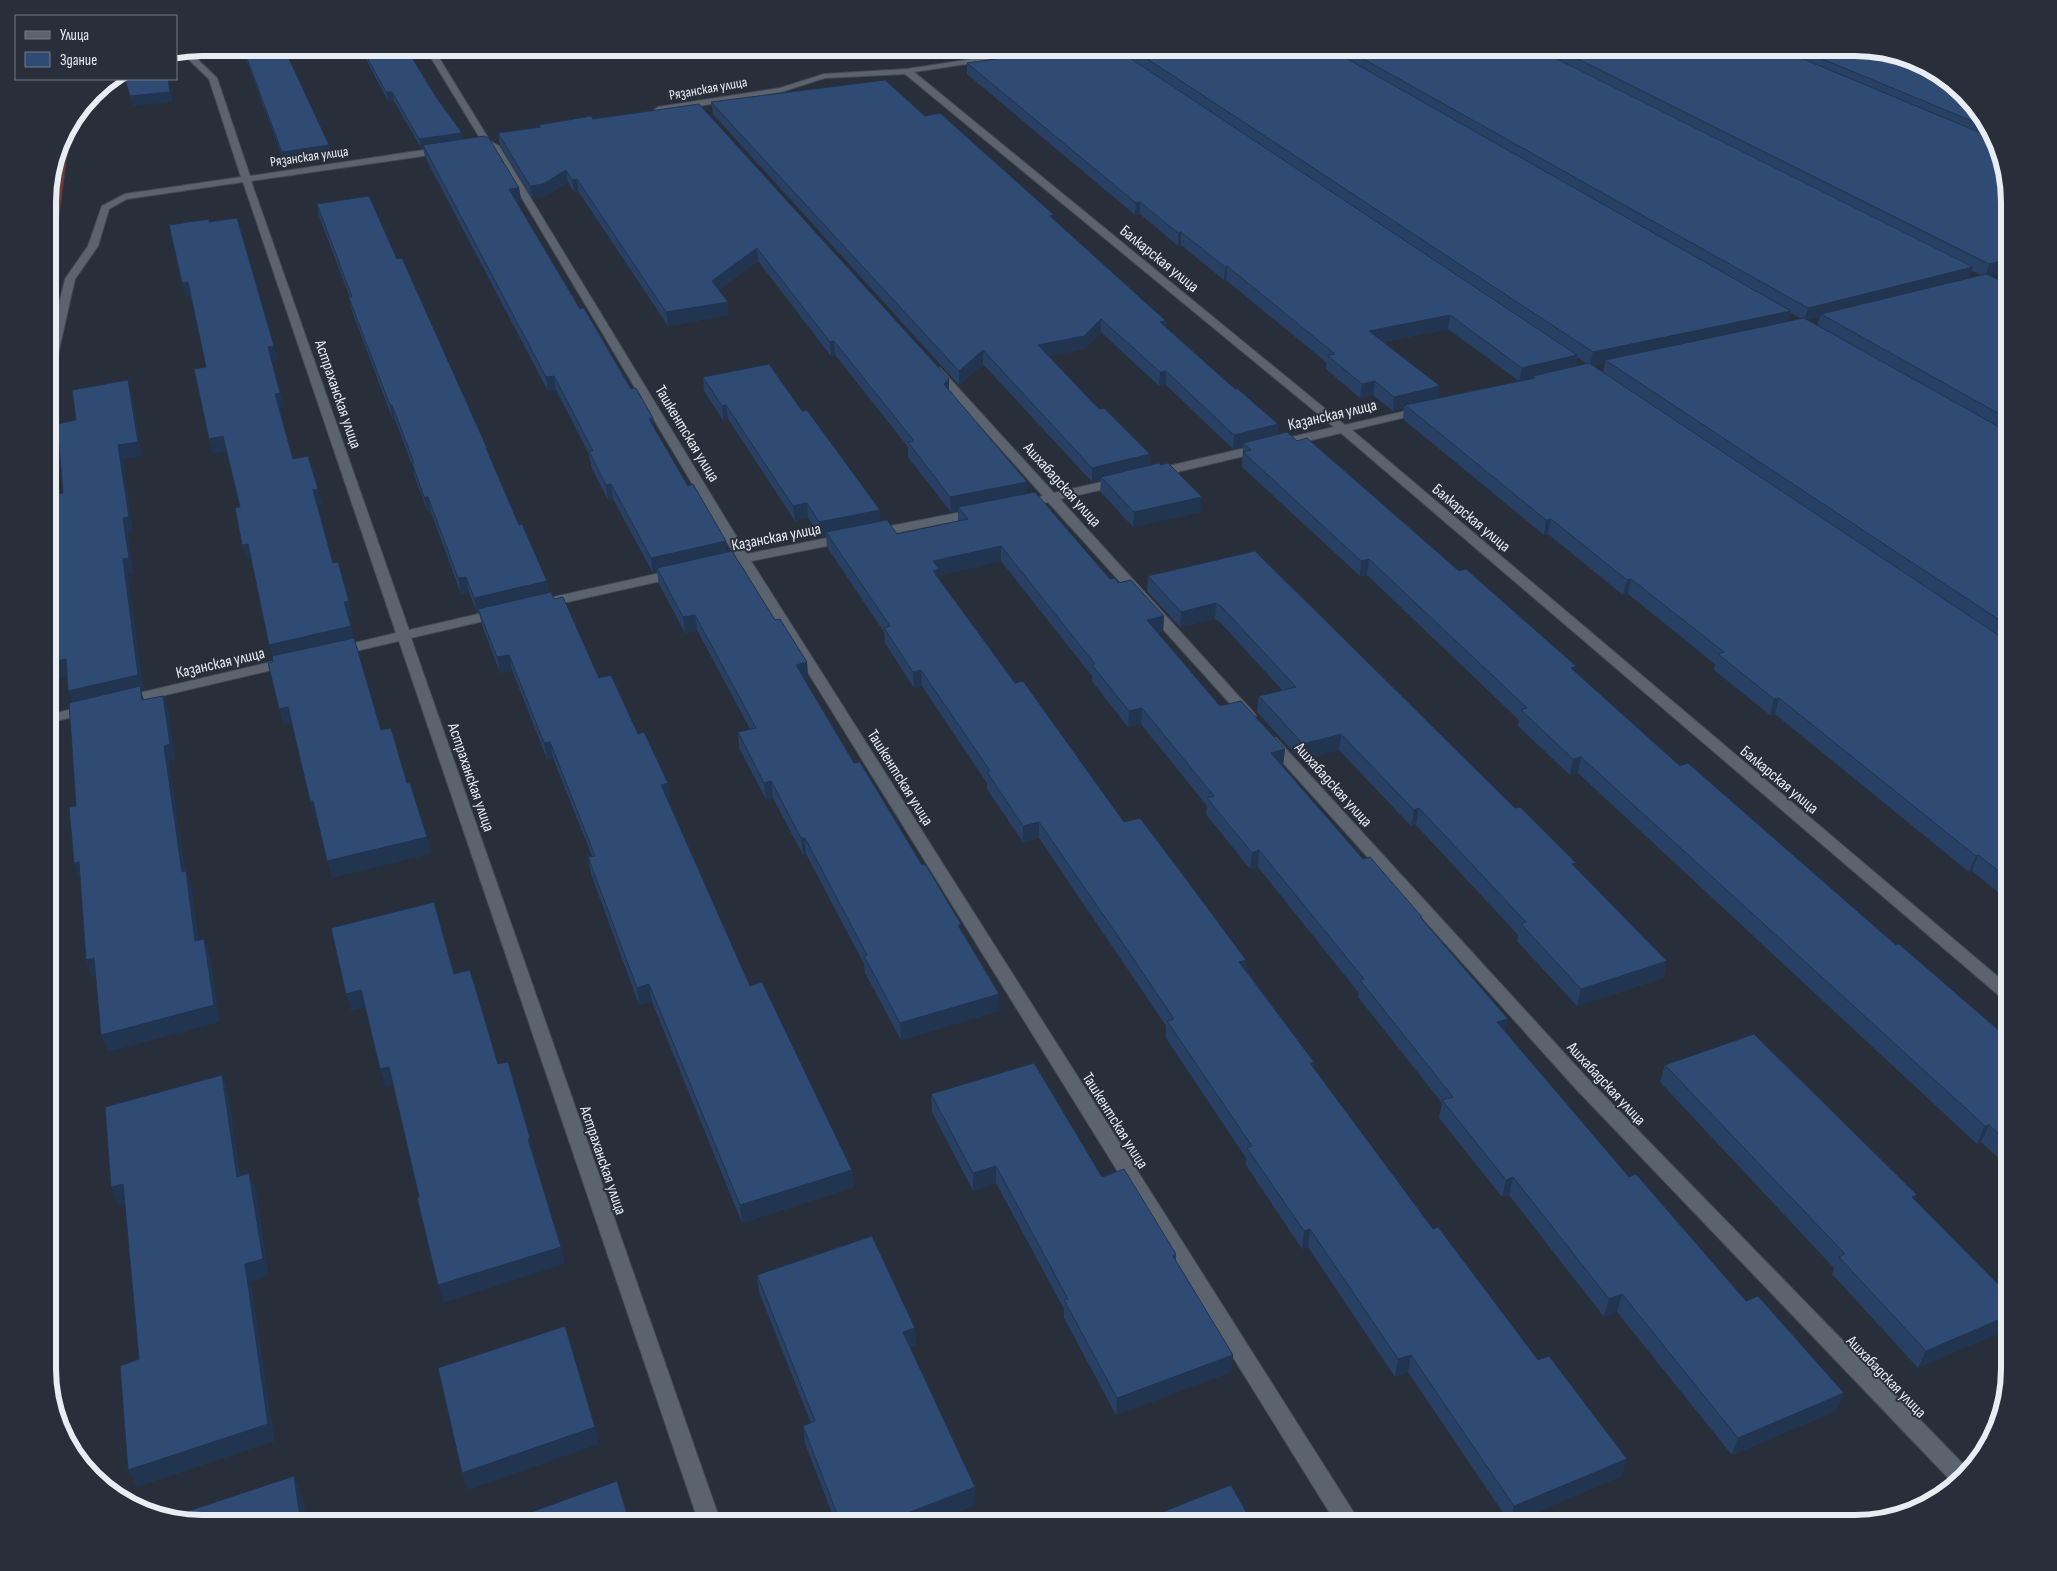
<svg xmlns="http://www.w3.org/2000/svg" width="2057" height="1571" viewBox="0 0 2057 1571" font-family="'Sofia Sans Condensed',sans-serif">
<rect width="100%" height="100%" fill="#282f3a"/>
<!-- green -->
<path fill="#653e38" d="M 71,125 L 54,258 L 48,283 L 48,192 L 59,143 Z"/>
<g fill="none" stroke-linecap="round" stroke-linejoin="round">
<!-- minor casing -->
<g stroke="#454a53" stroke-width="2">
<g id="minor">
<path d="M 425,48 L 433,48 L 490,141 L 499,146 L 747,554 L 847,534 L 853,538 L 847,542 L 751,561 L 1356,1516 L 1359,1523 L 1336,1523 L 740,563 L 718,568 L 712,564 L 713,561 L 736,557 L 492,148 L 483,143 Z"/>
<path d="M 1045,48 L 1061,48 L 1057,50 L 914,72 L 1345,425 L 1423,407 L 1427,408 L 1429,410 L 1427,412 L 1352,430 L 2009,986 L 2009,1001 L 2003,999 L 1341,433 L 1156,477 L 1152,476 L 1150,473 L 1152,470 L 1334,427 L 905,74 L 825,78 L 781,92 L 658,113 L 654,110 L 658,107 L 780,88 L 824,74 L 907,69 Z"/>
<path d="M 192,50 L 192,54 L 217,78 L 250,176 L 444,147 L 448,150 L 444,153 L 251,181 L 409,630 L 500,609 L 507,613 L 505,616 L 411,638 L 721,1523 L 699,1523 L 399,641 L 338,655 L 331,651 L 333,648 L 396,633 L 243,182 L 127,199 L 109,209 L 98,246 L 75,279 L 54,372 L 48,375 L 48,350 L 65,279 L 88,246 L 102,206 L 125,194 L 241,177 L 209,79 L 184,55 L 184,51 Z"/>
<path d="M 936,367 L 940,368 L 1054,493 L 1119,478 L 1123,479 L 1125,482 L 1123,485 L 1060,499 L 1254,713 L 1256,716 L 1254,719 L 1244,719 L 1048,502 L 1022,508 L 1018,507 L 1016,504 L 1018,501 L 1043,496 L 932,372 L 931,370 L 932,368 Z"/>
<path d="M 977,509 L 983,513 L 981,516 L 875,537 L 869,533 L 875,529 Z"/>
<path d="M 678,569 L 684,573 L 683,576 L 545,607 L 538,603 L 545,599 Z"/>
<path d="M 288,658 L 293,659 L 295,662 L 293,665 L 123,705 L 118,704 L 116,701 L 118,698 Z"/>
<path d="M 89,705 L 94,706 L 96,709 L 94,712 L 48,723 L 48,715 Z"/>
<path d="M 1271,737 L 1276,738 L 1588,1079 L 1969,1470 L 1953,1483 L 1576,1089 L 1266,744 L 1264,741 L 1266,738 Z"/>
</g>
</g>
<!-- minor -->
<use href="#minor" fill="#5b636f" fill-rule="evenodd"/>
</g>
<!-- wall -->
<g fill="#284063" fill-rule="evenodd">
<path d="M 242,48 L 284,48 L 329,145 L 331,153 L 284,161 Z"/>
<path d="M 360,48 L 406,48 L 436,97 L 463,139 L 519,188 L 521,200 L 516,201 L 580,309 L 654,428 L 727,552 L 775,620 L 807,662 L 808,678 L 804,679 L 854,763 L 962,931 L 999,994 L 999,1011 L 901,1040 L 865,973 L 864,964 L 806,854 L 803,855 L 773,798 L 766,799 L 739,748 L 738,732 L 750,729 L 697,630 L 685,633 L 659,584 L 657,572 L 653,573 L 613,499 L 608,500 L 591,466 L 589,454 L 556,390 L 548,391 L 425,157 L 423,148 L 421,148 L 394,101 L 388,101 Z"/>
<path d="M 1122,48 L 1855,48 L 1949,80 L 1994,134 L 2010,202 L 2010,902 L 1972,871 L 1969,872 L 1775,714 L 1770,715 L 1714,670 L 1715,664 L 1628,594 L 1623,595 L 1548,534 L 1544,535 L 1403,419 L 1404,408 L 1393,411 L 1373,395 L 1360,398 L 1326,369 L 1326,362 L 1226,280 L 1224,280 L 1181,245 L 1178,246 L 1140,214 L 1135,215 L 967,74 L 967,63 L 1122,52 ZM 1972,270 L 1973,271 L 1981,275 L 1969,278 ZM 2002,273 L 2000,280 L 1990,276 L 1993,275 ZM 1791,313 L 1801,319 L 1788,322 ZM 1820,317 L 1817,326 L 1807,320 ZM 1448,329 L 1519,381 L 1439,398 L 1383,342 ZM 1577,357 L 1587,364 L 1575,366 ZM 1605,363 L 1603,372 L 1593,366 Z"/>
<path d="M 711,102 L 925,116 L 1054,220 L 1166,321 L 1165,327 L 1235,389 L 1278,424 L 1277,435 L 1297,441 L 1575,672 L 1680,766 L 1896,945 L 2010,1040 L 2010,1169 L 1981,1142 L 1977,1144 L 1578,773 L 1570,775 L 1518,726 L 1519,720 L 1367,575 L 1360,576 L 1242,467 L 1243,447 L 1233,449 L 1166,385 L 1159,386 L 1101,332 L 1084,349 L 1049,356 L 1150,465 L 1201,512 L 1133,527 L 1100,491 L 1101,480 L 1092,482 L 983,364 L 959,385 L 713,114 Z"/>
<path d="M 593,119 L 949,379 L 949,390 L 1027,493 L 1110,579 L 1118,583 L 1164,616 L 1163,631 L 1158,633 L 1220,706 L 1285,749 L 1283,765 L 1282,766 L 1363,859 L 1422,919 L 1508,1019 L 1505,1032 L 1629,1177 L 1746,1301 L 1844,1393 L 1836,1411 L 1732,1455 L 1617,1312 L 1604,1317 L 1509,1195 L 1502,1197 L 1439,1118 L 1442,1103 L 1358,997 L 1359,993 L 1258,867 L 1250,869 L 1206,814 L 1207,806 L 1141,724 L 1128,727 L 1092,681 L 1092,676 L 1001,561 L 939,575 L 939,579 L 1015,683 L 1124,822 L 1246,960 L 1246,970 L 1314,1062 L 1313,1068 L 1433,1229 L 1622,1476 L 1510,1523 L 1408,1372 L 1395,1377 L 1308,1247 L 1302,1249 L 1246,1165 L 1246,1158 L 1166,1038 L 1166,1026 L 1039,838 L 1023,842 L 987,789 L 987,783 L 922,686 L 914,688 L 885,643 L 884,632 L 827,547 L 826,536 L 821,537 L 808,518 L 795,521 L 728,419 L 723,420 L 704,391 L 703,377 L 897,534 L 958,521 L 958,511 L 951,512 L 908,457 L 908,447 L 835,355 L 831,356 L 758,261 L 719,290 L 729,315 L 668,326 L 578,191 L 574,192 L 568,182 L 544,197 L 532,198 L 500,145 L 498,133 L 540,128 L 539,125 Z"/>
<path d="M 317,204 L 397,259 L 489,455 L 519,525 L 547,581 L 549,593 L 554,599 L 599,678 L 638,734 L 668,783 L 670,800 L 668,800 L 750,986 L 852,1170 L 854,1187 L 742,1223 L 652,1002 L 639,1005 L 591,874 L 588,857 L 592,856 L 553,758 L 547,759 L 512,670 L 500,673 L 482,625 L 479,613 L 477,613 L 469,592 L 461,594 L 431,512 L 428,512 L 415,478 L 413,468 L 395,419 L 393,420 L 352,311 L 349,298 L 350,298 L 319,216 Z"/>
<path d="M 1255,551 L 1575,868 L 1667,961 L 1663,978 L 1577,1006 L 1517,941 L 1518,935 L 1416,825 L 1411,826 L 1339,750 L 1301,760 L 1257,712 L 1259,696 L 1282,690 L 1221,623 L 1215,619 L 1180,627 L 1147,591 L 1148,576 Z"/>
<path d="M 1665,1065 L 1917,1195 L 1915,1200 L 2010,1296 L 1918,1368 L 1832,1274 L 1834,1268 L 1660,1082 Z"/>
<path d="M 931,1094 L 1102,1177 L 1176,1261 L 1233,1355 L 1231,1372 L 1116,1415 L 1064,1318 L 1064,1309 L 996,1183 L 973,1191 L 932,1112 Z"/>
<path d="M 757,1275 L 915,1328 L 916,1345 L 910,1347 L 975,1505 L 926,1524 L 836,1524 L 805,1443 L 803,1426 L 811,1423 L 759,1292 Z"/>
</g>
<!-- shaded-wall -->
<g fill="#213450">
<path d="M 168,79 L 169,79 L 173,102 L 133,106 L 130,96 Z"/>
<path d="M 386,92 L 392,92 L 394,101 L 388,101 Z"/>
<path d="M 462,133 L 463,142 L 423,145 L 423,148 L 421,148 L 419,139 Z"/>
<path d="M 329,145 L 331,153 L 284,161 L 282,152 Z"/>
<path d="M 566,170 L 568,182 L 544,197 L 532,198 L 530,186 Z"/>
<path d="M 577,179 L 578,191 L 574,192 L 572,180 Z"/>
<path d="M 519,188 L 521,200 L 511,202 L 509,189 Z"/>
<path d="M 1140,202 L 1140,214 L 1135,215 L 1136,203 Z"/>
<path d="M 1181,232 L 1181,245 L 1178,246 L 1178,233 Z"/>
<path d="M 757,248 L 758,261 L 714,294 L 712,281 Z"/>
<path d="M 2010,259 L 2010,268 L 2003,270 L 2002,273 L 1985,277 L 1989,264 Z"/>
<path d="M 1227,266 L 1226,280 L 1224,280 L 1225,267 Z"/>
<path d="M 1973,267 L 1969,280 L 1821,314 L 1820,317 L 1804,321 L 1808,308 Z"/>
<path d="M 188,282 L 192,296 L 185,297 L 182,283 Z"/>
<path d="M 728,302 L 729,315 L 668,326 L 666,312 Z"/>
<path d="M 1791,311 L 1788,324 L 1605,360 L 1605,363 L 1590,366 L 1593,352 Z"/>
<path d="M 1450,315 L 1448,329 L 1367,345 L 1369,331 Z"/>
<path d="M 1101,319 L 1101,332 L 1084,349 L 1038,359 L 1038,345 Z"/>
<path d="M 1166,321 L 1165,334 L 1160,322 Z"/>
<path d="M 834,341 L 835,355 L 831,356 L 830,342 Z"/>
<path d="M 274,346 L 278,360 L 272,361 L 268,347 Z"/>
<path d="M 983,350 L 983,364 L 959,385 L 959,371 Z"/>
<path d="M 1577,355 L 1574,369 L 1533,376 L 1532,379 L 1519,382 L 1522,368 Z"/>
<path d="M 1166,371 L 1166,385 L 1159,386 L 1160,372 Z"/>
<path d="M 554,376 L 556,390 L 548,391 L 546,377 Z"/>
<path d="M 949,379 L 949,393 L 944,384 Z"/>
<path d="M 128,380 L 132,394 L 142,456 L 123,460 L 133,532 L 128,533 L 134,574 L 128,575 L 144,691 L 141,691 L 145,703 L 74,707 L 68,691 L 123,559 L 118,445 Z"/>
<path d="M 1375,381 L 1373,395 L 1360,398 L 1362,384 Z"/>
<path d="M 1440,386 L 1438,400 L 1405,405 L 1404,408 L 1393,411 L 1394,397 Z"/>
<path d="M 280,393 L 284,407 L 279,408 L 275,394 Z"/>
<path d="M 390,405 L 392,405 L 395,419 L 393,420 Z"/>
<path d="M 726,405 L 728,419 L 723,420 L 722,406 Z"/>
<path d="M 653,418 L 655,432 L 649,419 Z"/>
<path d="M 1278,424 L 1277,438 L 1243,443 L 1243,447 L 1233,449 L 1234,435 Z"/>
<path d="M 223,436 L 228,451 L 213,454 L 209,439 Z"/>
<path d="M 1150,454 L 1150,469 L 1101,477 L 1101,480 L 1092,482 L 1092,468 Z"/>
<path d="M 1027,482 L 1027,497 L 958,507 L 958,511 L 951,512 L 950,497 Z"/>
<path d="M 611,484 L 613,499 L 608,500 L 606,485 Z"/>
<path d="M 318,489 L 322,504 L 317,505 L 313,490 Z"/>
<path d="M 424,497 L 428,497 L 431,512 L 428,512 Z"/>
<path d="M 1202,497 L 1201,512 L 1133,527 L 1134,512 Z"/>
<path d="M 807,503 L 808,518 L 795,521 L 793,506 Z"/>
<path d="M 880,510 L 881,525 L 826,532 L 826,536 L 821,537 L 819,522 Z"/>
<path d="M 1551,519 L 1548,534 L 1544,535 L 1546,520 Z"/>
<path d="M 726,541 L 727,556 L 657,568 L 657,572 L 653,573 L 651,558 Z"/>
<path d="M 248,544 L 252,559 L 247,560 L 242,545 Z"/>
<path d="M 1001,546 L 1001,561 L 939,575 L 939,585 L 934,586 L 933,561 Z"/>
<path d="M 1369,559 L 1367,575 L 1360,576 L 1361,561 Z"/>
<path d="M 466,577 L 469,592 L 461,594 L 458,578 Z"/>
<path d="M 1631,579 L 1628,594 L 1623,595 L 1627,580 Z"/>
<path d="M 547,581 L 549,597 L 478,609 L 479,613 L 477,613 L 474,598 Z"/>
<path d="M 349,601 L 353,617 L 348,618 L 344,602 Z"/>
<path d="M 1216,603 L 1215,619 L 1180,627 L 1181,612 Z"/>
<path d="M 695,615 L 697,630 L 685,633 L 683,617 Z"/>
<path d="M 1164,616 L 1163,631 L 1146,635 L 1147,620 Z"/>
<path d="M 351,626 L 355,642 L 274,661 L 269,645 Z"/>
<path d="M 509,655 L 512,670 L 500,673 L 497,657 Z"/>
<path d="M 66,659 L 72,675 L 49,680 L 48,676 L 48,663 Z"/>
<path d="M 807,662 L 808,678 L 797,681 L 796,665 Z"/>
<path d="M 1576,666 L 1573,682 L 1571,668 Z"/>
<path d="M 921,670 L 922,686 L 914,688 L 913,672 Z"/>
<path d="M 163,696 L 169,712 L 175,760 L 169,762 L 188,889 L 182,872 L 164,746 Z"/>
<path d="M 1779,698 L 1775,714 L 1770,715 L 1774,699 Z"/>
<path d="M 288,707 L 293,723 L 283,725 L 279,709 Z"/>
<path d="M 1142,708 L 1141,724 L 1128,727 L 1129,711 Z"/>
<path d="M 1341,734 L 1339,750 L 1301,760 L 1303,744 Z"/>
<path d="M 550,742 L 553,758 L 547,759 L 544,743 Z"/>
<path d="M 1285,749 L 1283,765 L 1269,769 L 1271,753 Z"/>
<path d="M 1581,757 L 1578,773 L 1570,775 L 1573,759 Z"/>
<path d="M 771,781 L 773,798 L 766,799 L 764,783 Z"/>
<path d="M 668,783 L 670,800 L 663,801 L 661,785 Z"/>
<path d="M 310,801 L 313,801 L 318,817 L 315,818 Z"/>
<path d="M 1419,808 L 1416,825 L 1411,826 L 1414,810 Z"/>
<path d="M 1039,822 L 1039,838 L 1023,842 L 1023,826 Z"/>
<path d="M 427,837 L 431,854 L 332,878 L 327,861 Z"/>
<path d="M 801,838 L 805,838 L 806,854 L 803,855 Z"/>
<path d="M 1259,850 L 1258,867 L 1250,869 L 1252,853 Z"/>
<path d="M 1978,855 L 1972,871 L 1969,872 L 1976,856 Z"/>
<path d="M 79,862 L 80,880 L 74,863 Z"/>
<path d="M 186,871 L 192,888 L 201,958 L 195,941 Z"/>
<path d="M 961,924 L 962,941 L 958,925 Z"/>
<path d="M 204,939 L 210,956 L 220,1022 L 108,1052 L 101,1035 Z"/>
<path d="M 94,958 L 101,975 L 92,977 L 86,960 Z"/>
<path d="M 1246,960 L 1245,977 L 1239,962 Z"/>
<path d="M 1667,961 L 1663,978 L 1577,1006 L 1581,989 Z"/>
<path d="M 649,984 L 652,1002 L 639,1005 L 637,988 Z"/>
<path d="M 361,990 L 366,1007 L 351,1011 L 346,994 Z"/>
<path d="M 999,994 L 999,1011 L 901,1040 L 900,1023 Z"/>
<path d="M 1508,1019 L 1504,1036 L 1497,1022 Z"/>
<path d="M 1314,1062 L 1312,1079 L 1310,1063 Z"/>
<path d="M 389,1067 L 394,1084 L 385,1087 L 380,1069 Z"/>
<path d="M 222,1075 L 228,1092 L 243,1194 L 237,1177 Z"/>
<path d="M 1989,1125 L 1981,1142 L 1977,1144 L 1985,1126 Z"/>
<path d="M 530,1138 L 534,1156 L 532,1156 L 528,1139 Z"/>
<path d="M 996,1166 L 996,1183 L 973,1191 L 973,1173 Z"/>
<path d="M 852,1170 L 854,1187 L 742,1223 L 740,1205 Z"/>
<path d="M 249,1173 L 256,1190 L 269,1276 L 251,1282 L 275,1441 L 137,1487 L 128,1470 L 245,1264 Z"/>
<path d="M 1513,1177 L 1509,1195 L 1502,1197 L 1506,1180 Z"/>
<path d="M 123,1184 L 131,1201 L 118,1205 L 111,1187 Z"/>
<path d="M 1917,1195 L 1910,1212 L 1912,1197 Z"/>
<path d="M 1310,1229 L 1308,1247 L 1302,1249 L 1304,1231 Z"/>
<path d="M 561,1247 L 565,1264 L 443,1303 L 438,1285 Z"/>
<path d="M 1176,1254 L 1175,1272 L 1173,1256 Z"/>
<path d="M 1622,1294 L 1617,1312 L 1604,1317 L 1609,1299 Z"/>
<path d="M 2010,1315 L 2010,1329 L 1918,1368 L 1926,1351 Z"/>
<path d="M 915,1328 L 916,1345 L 904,1349 L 903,1332 Z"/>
<path d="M 1233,1355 L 1231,1372 L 1116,1415 L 1117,1398 Z"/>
<path d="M 1411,1355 L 1408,1372 L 1395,1377 L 1398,1359 Z"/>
<path d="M 1844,1393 L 1836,1411 L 1732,1455 L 1738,1438 Z"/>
<path d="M 595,1427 L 599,1444 L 468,1490 L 462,1473 Z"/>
<path d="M 1627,1459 L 1622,1476 L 1510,1523 L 1514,1506 Z"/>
<path d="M 294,1476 L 304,1501 L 307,1524 L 301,1524 Z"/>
<path d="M 975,1487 L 975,1505 L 926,1524 L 879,1524 Z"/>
</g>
<!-- building -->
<g fill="#2f4a73" stroke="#213450">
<path d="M 243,48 L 284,48 L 329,145 L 282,152 Z"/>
<path d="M 362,48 L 406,48 L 436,97 L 462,133 L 419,139 L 392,92 L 386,92 Z"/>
<path d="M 1074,48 L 1115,48 L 1577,355 L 1522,368 L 1450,315 L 1369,331 L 1440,386 L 1394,397 L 1375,381 L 1362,384 L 1327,355 L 1335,354 L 1227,266 L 1225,267 L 1181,232 L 1178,233 L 1140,202 L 1136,203 L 967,63 Z"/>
<path d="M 1131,48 L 1328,48 L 1791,311 L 1593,352 Z"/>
<path d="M 1344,48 L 1535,48 L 1973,267 L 1808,308 Z"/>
<path d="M 1556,48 L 1777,48 L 1995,139 L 2010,202 L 2010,259 L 1989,264 Z"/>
<path d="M 1796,48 L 1855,48 L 1905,56 L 1949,80 L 1989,128 Z"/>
<path d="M 125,79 L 168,79 L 170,92 L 130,96 Z"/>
<path d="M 885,80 L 925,116 L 940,113 L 1054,215 L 1050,216 L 1166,321 L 1160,322 L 1235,389 L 1238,389 L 1278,424 L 1234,435 L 1166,371 L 1160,372 L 1101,319 L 1084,336 L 1038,345 L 1099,409 L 1104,408 L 1150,454 L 1092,468 L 983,350 L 959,371 L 711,102 Z"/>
<path d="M 699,104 L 949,379 L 944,384 L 1027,482 L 950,497 L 908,442 L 914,441 L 834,341 L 830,342 L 757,248 L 712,281 L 728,302 L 666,312 L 577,179 L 572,180 L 566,170 L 543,184 L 530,186 L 498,133 L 541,127 L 539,125 L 591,116 L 593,119 Z"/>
<path d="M 484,136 L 489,138 L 519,188 L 509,189 L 580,309 L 584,308 L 631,389 L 636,388 L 653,418 L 649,419 L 688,486 L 693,484 L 726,541 L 651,558 L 611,484 L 606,485 L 589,451 L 593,451 L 554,376 L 546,377 L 423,145 Z"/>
<path d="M 369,196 L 397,259 L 402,258 L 487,448 L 486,448 L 519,525 L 522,524 L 547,581 L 474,598 L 466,577 L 458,578 L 428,497 L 424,497 L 412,463 L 414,463 L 392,405 L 390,405 L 349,298 L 352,297 L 317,204 Z"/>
<path d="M 237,218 L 274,346 L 268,347 L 280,393 L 275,394 L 293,459 L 308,456 L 318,489 L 313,490 L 333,563 L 338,562 L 349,601 L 344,602 L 351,626 L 269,645 L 248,544 L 242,545 L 235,508 L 240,507 L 223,436 L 209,439 L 194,369 L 206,367 L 188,282 L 182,283 L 169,225 L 209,219 L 209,222 Z"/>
<path d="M 2010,269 L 2010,274 L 2003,270 Z"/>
<path d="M 1986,274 L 2010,285 L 2010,420 L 1821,314 Z"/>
<path d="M 1804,318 L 2010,433 L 2010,627 L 1605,360 Z"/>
<path d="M 1589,363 L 2010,643 L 2010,880 L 1978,855 L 1976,856 L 1779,698 L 1774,699 L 1718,654 L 1724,652 L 1631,579 L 1627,580 L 1551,519 L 1546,520 L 1405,405 L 1535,378 L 1533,376 Z"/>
<path d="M 769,364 L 802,411 L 807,410 L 880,510 L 819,522 L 807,503 L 793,506 L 726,405 L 722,406 L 703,377 Z"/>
<path d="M 128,380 L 138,442 L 118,445 L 129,517 L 123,518 L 129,558 L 123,559 L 138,675 L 68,691 L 66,659 L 48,663 L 48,496 L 63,493 L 57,424 L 76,420 L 72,390 Z"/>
<path d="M 1287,432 L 1297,441 L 1307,438 L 1459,571 L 1466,569 L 1576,666 L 1571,668 L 1680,766 L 1688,763 L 1896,945 L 1899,944 L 2010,1040 L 2010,1144 L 1989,1125 L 1985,1126 L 1581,757 L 1573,759 L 1521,710 L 1527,708 L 1369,559 L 1361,561 L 1243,452 L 1251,450 L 1243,443 Z"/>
<path d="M 1159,463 L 1161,465 L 1168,463 L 1202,497 L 1134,512 L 1101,477 Z"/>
<path d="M 1035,492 L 1110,579 L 1115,578 L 1118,583 L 1131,580 L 1164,616 L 1147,620 L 1220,706 L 1241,701 L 1285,749 L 1271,753 L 1363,859 L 1370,857 L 1422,917 L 1420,917 L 1508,1019 L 1497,1022 L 1629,1177 L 1636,1174 L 1746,1301 L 1758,1296 L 1844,1393 L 1738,1438 L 1622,1294 L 1609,1299 L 1513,1177 L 1506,1180 L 1442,1100 L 1453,1097 L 1360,980 L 1364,979 L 1259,850 L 1252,853 L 1207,798 L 1214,796 L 1142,708 L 1129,711 L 1092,665 L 1095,664 L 1001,546 L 933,561 L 939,569 L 933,571 L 1015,683 L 1023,681 L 1124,822 L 1140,818 L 1183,875 L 1246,960 L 1239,962 L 1314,1062 L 1310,1063 L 1433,1229 L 1438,1227 L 1538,1360 L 1549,1356 L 1627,1459 L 1514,1506 L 1411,1355 L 1398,1359 L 1310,1229 L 1304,1231 L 1247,1148 L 1252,1146 L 1167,1021 L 1174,1019 L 1109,923 L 1039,822 L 1023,826 L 987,772 L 990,771 L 921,670 L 913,672 L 884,628 L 890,626 L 826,532 L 887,520 L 897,534 L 968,519 L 958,507 Z"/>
<path d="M 732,551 L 775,620 L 780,619 L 807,662 L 796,665 L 854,763 L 860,762 L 922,865 L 925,864 L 961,924 L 958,925 L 999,994 L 900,1023 L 864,956 L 867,955 L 805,838 L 801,838 L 771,781 L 764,783 L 738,732 L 756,728 L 695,615 L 683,617 L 657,568 Z"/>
<path d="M 1255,551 L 1515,808 L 1520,807 L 1576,863 L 1572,864 L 1667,961 L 1581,989 L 1521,924 L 1526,922 L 1419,808 L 1414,810 L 1341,734 L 1303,744 L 1259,696 L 1296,687 L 1222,607 L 1216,603 L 1181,612 L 1148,576 Z"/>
<path d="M 551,592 L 554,599 L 563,597 L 599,678 L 611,675 L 638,734 L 644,732 L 668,783 L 661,785 L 750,986 L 762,982 L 852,1170 L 740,1205 L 649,984 L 637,988 L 588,857 L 595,856 L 550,742 L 544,743 L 509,655 L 497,657 L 478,609 Z"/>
<path d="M 354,638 L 381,730 L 391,728 L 407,783 L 410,783 L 427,837 L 327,861 L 313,801 L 310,801 L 288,707 L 279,709 L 268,663 L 273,662 L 272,656 Z"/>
<path d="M 140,686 L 142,700 L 163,696 L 170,744 L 164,746 L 182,872 L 186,871 L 195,941 L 204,939 L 214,1005 L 101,1035 L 94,958 L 86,960 L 79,862 L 74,863 L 69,807 L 76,806 L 69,703 Z"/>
<path d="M 434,902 L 454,974 L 470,970 L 498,1064 L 508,1062 L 530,1138 L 528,1139 L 561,1247 L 438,1285 L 417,1198 L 419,1197 L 389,1067 L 380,1069 L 361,990 L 346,994 L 331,928 Z"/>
<path d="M 1754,1034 L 1917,1195 L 1912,1197 L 2010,1296 L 2010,1315 L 1926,1351 L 1839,1257 L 1845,1254 L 1665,1065 Z"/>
<path d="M 1034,1063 L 1102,1177 L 1124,1169 L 1176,1254 L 1173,1256 L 1233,1355 L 1117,1398 L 1064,1300 L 1068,1299 L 996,1166 L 973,1173 L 931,1094 Z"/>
<path d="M 222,1075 L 237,1177 L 249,1173 L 263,1259 L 245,1264 L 268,1424 L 128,1470 L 120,1366 L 139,1359 L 123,1184 L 111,1187 L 105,1107 Z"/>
<path d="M 872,1236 L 915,1328 L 903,1332 L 975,1487 L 879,1524 L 841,1524 L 803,1426 L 815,1421 L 757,1275 Z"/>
<path d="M 565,1326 L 595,1427 L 462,1473 L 438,1368 Z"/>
<path d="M 294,1476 L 301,1524 L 202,1524 L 167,1518 Z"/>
<path d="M 617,1481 L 630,1524 L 498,1524 Z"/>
<path d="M 1231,1485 L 1253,1524 L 1132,1524 Z"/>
</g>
<g text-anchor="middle" stroke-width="4" stroke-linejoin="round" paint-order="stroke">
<!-- far-street labels -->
<g font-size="14" fill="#e8ecf3" stroke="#282f3a">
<text transform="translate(708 88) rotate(-10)" y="5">Рязанская улица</text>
<text transform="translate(309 156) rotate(-8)" y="5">Рязанская улица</text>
</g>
<!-- street labels -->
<g font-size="16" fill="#e8ecf3" stroke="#282f3a">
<text transform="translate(1160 258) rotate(39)" y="6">Балкарская улица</text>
<text transform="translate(339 394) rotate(71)" y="6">Астраханская улица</text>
<text transform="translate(1332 414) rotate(-13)" y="6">Казанская улица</text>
<text transform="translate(688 433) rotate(59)" y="6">Ташкентская улица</text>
<text transform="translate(1063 484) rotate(48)" y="6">Ашхабадская улица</text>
<text transform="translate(1472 517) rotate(40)" y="6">Балкарская улица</text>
<text transform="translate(776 536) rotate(-11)" y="6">Казанская улица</text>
<text transform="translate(220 662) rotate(-13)" y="6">Казанская улица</text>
<text transform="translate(472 777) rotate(71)" y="6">Астраханская улица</text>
<text transform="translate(901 777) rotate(58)" y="6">Ташкентская улица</text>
<text transform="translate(1780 779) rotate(40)" y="6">Балкарская улица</text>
<text transform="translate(1334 784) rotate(48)" y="6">Ашхабадская улица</text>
<text transform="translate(1607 1083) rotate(47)" y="6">Ашхабадская улица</text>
<text transform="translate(1116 1120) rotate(58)" y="6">Ташкентская улица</text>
<text transform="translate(604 1160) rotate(71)" y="6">Астраханская улица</text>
<text transform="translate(1887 1376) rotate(46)" y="6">Ашхабадская улица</text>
</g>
</g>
<!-- crop -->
<path d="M0 0H2057V1571H0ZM202 56H1855A146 146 0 0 1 2001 202V1369A146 146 0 0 1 1855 1515H202A146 146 0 0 1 56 1369V202A146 146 0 0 1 202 56Z" fill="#282f3a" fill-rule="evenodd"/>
<path fill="none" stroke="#e8ecf3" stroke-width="6" d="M202 56H1855A146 146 0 0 1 2001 202V1369A146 146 0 0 1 1855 1515H202A146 146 0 0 1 56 1369V202A146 146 0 0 1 202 56Z"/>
<!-- legend -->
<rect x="15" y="15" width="162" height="65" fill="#282f3a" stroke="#757b84"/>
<rect x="25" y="31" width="25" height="8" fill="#5b636f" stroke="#757b84"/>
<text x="60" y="40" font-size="15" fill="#e8ecf3">Улица</text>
<rect x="25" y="52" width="25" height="15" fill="#2f4a73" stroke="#757b84"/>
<text x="60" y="65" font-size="15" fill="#e8ecf3">Здание</text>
</svg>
